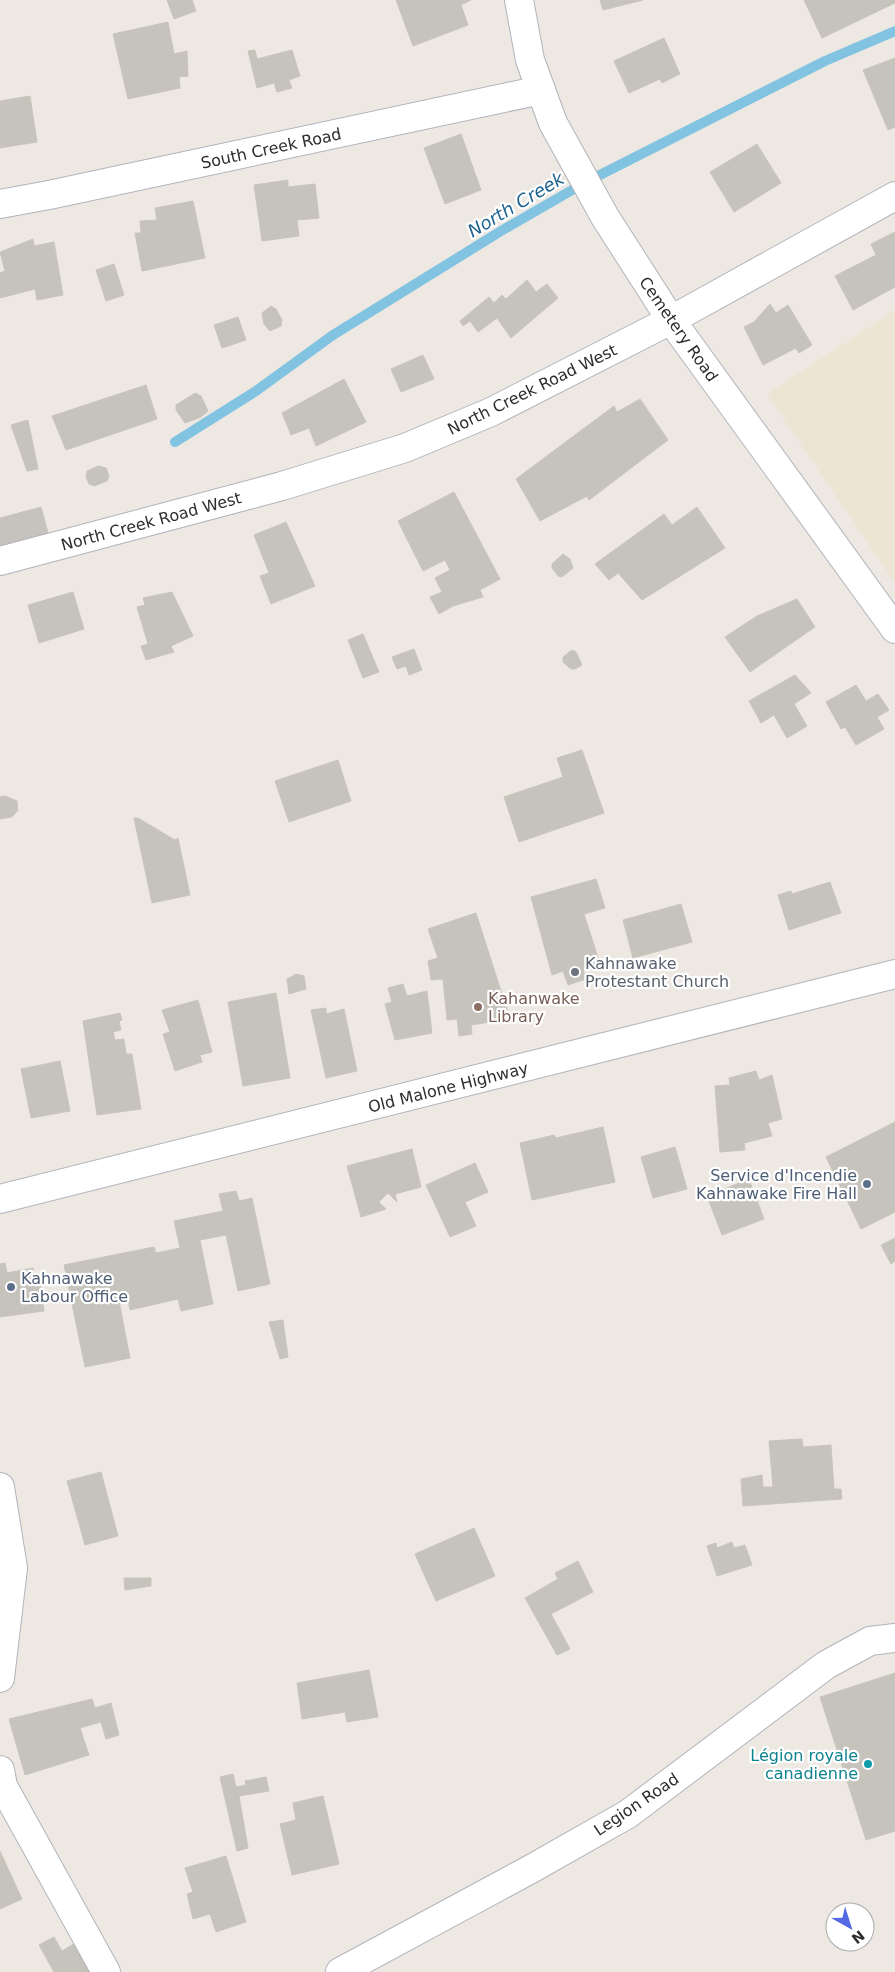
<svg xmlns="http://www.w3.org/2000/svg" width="895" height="1972" viewBox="0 0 895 1972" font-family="'DejaVu Sans',sans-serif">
<rect width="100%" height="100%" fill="#ede9e2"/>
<!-- education -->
<path fill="#ece5d4" d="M 895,310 L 895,583 L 767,394 Z"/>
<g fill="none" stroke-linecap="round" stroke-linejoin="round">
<!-- stream -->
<path stroke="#82c3e2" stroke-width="10" d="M 175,442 L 256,391 L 333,335 L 501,231 L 586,182 L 825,61 L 895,31"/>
</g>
<!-- building -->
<g fill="#c6c3bd" stroke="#c9c5bb">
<path d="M 167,0 L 192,0 L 196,11 L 174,19 Z"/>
<path d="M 396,0 L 471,0 L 461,5 L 468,25 L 413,46 Z"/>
<path d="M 600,0 L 643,0 L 603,10 Z"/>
<path d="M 804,0 L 895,0 L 895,3 L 822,38 Z"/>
<path d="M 168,22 L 174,54 L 187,51 L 188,76 L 179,77 L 180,88 L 128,99 L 113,34 Z"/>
<path d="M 664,38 L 680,74 L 662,83 L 660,79 L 629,93 L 614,61 Z"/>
<path d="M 255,50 L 257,59 L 292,50 L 300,76 L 289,80 L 292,88 L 277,92 L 274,83 L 257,88 L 248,51 Z"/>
<path d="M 895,58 L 895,127 L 888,130 L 863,70 Z"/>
<path d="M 30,96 L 37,142 L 0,148 L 0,101 Z"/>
<path d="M 461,134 L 481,190 L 445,204 L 424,148 Z"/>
<path d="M 757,144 L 781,183 L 734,212 L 710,172 Z"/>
<path d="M 288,180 L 288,187 L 315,184 L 319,218 L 297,220 L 299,236 L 262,241 L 254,185 Z"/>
<path d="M 193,201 L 205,258 L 142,271 L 135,233 L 141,233 L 140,221 L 157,220 L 155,208 Z"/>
<path d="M 895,232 L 895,287 L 853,310 L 835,276 L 876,255 L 871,244 Z"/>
<path d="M 33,239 L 34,246 L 54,242 L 63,295 L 37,300 L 35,289 L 0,298 L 0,273 L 5,271 L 0,252 Z"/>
<path d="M 114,264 L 124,295 L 106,301 L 96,270 Z"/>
<path d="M 527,280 L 536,292 L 547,284 L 558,298 L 511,338 L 497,318 L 478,332 L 470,321 L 463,326 L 460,321 L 489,297 L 494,303 L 502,295 L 506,299 Z"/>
<path d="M 770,304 L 776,313 L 788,305 L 812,345 L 799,353 L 796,348 L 763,365 L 744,327 L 754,322 Z"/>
<path d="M 271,306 L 276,309 L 282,320 L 281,326 L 270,331 L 264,324 L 262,313 Z"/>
<path d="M 238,317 L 246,340 L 222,348 L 214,325 Z"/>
<path d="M 423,355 L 434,379 L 401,392 L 391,369 Z"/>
<path d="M 344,379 L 366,422 L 316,446 L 309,428 L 291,435 L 282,413 Z"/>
<path d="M 146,385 L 157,419 L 66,450 L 52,416 Z"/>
<path d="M 195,393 L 201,396 L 208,411 L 201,417 L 185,423 L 176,410 L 176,405 Z"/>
<path d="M 640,399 L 668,440 L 589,500 L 587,496 L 540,521 L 516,479 L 614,406 L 617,412 Z"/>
<path d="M 28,420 L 38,469 L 27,471 L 11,425 Z"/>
<path d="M 98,466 L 106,468 L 109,476 L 107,481 L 94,486 L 89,484 L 86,477 L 87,471 Z"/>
<path d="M 454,492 L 500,579 L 480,590 L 483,597 L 453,606 L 439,614 L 430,597 L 442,592 L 435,578 L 450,570 L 445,560 L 423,571 L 398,521 Z"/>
<path d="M 41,507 L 49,536 L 0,550 L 0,518 Z"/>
<path d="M 697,507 L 725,548 L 642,600 L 618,573 L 609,580 L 595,564 L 664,514 L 672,525 Z"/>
<path d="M 286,522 L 315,586 L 271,604 L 260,576 L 269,573 L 254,535 Z"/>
<path d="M 563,554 L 570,559 L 573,568 L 562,577 L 558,576 L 552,568 L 552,564 Z"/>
<path d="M 73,592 L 84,629 L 39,643 L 28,605 Z"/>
<path d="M 172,592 L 193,636 L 171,646 L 174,652 L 146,660 L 141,646 L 148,644 L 137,607 L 145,605 L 143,598 Z"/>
<path d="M 797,599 L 815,627 L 750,672 L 725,637 L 757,616 Z"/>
<path d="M 363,634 L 379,672 L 363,678 L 348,640 Z"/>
<path d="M 414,649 L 422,670 L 409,675 L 406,666 L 397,669 L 392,657 Z"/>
<path d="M 572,650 L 576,652 L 582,665 L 575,669 L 571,669 L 563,662 L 563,657 Z"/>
<path d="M 795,675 L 811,693 L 794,704 L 807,726 L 787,738 L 774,715 L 761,723 L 749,701 Z"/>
<path d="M 856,685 L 866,701 L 878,694 L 889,710 L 877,717 L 884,729 L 856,745 L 845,727 L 841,729 L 826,702 Z"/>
<path d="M 582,750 L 604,813 L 519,842 L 504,797 L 563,777 L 557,758 Z"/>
<path d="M 338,760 L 351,801 L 289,822 L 275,781 Z"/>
<path d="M 5,796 L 17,801 L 18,810 L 12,817 L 0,819 L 0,797 Z"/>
<path d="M 134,818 L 138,818 L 175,840 L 178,838 L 190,895 L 152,903 Z"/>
<path d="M 596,879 L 605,908 L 584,914 L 600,964 L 583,969 L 586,979 L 568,985 L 563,971 L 552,975 L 531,897 Z"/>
<path d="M 830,882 L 841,913 L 789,930 L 778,895 L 791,891 L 792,894 Z"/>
<path d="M 681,904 L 692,942 L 633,958 L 623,920 Z"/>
<path d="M 476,913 L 510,1019 L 471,1025 L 472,1034 L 459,1036 L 457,1019 L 447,1020 L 443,979 L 431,980 L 428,961 L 438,958 L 428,929 Z"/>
<path d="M 296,974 L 304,976 L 306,989 L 289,994 L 287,979 Z"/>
<path d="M 403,984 L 407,996 L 427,991 L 432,1033 L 395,1040 L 385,1004 L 392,1002 L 388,988 Z"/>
<path d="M 276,993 L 290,1078 L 243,1086 L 228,1002 Z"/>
<path d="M 198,1000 L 212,1052 L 200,1055 L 202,1062 L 175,1071 L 163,1034 L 170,1032 L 162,1010 Z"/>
<path d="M 326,1008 L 326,1014 L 344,1009 L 357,1071 L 326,1078 L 311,1010 Z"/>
<path d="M 120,1013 L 122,1020 L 119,1021 L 121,1030 L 113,1032 L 115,1040 L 124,1039 L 126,1054 L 132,1054 L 141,1109 L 97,1115 L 83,1021 Z"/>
<path d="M 60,1061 L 70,1111 L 31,1118 L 21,1069 Z"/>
<path d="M 756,1071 L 759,1080 L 772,1075 L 782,1119 L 768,1123 L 772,1136 L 744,1143 L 745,1150 L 720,1152 L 715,1086 L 730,1085 L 729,1078 Z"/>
<path d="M 895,1122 L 895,1212 L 861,1229 L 826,1157 Z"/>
<path d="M 603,1127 L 615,1182 L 532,1200 L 520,1143 L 554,1135 L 556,1138 Z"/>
<path d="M 675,1147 L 687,1189 L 653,1198 L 641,1157 Z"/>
<path d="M 412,1149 L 421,1187 L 395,1194 L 397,1202 L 388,1193 L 379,1202 L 386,1209 L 361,1217 L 347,1166 Z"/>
<path d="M 475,1163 L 488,1192 L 465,1202 L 476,1226 L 450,1237 L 426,1185 Z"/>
<path d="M 749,1179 L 764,1219 L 722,1235 L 707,1196 Z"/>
<path d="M 236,1191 L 239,1201 L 252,1198 L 270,1284 L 238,1291 L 226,1235 L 200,1240 L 213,1304 L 181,1311 L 178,1299 L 130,1310 L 128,1299 L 119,1301 L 130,1358 L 85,1367 L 64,1265 L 154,1247 L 156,1253 L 180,1248 L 174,1221 L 223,1211 L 219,1194 Z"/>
<path d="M 895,1238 L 895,1261 L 891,1264 L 881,1245 Z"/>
<path d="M 5,1263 L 7,1273 L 33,1268 L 34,1276 L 39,1276 L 44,1311 L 0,1317 L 0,1264 Z"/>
<path d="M 283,1320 L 288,1357 L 280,1359 L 269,1322 Z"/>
<path d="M 802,1439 L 803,1447 L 831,1445 L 834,1489 L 841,1489 L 842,1499 L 743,1506 L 741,1479 L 762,1475 L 763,1487 L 773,1487 L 769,1441 Z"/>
<path d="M 101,1472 L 118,1536 L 85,1545 L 67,1481 Z"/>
<path d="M 474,1528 L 495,1576 L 436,1601 L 415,1554 Z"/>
<path d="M 732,1542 L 734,1548 L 745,1545 L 752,1565 L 717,1576 L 707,1546 L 716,1543 L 717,1548 Z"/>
<path d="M 578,1561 L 593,1592 L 551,1614 L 570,1649 L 557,1655 L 525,1598 L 558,1579 L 555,1573 Z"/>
<path d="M 124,1578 L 151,1578 L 151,1586 L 125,1590 Z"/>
<path d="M 369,1670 L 378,1717 L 347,1722 L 345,1712 L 302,1719 L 297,1683 Z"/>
<path d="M 895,1673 L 895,1831 L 866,1840 L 820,1697 Z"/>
<path d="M 92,1699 L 95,1708 L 111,1703 L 119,1735 L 106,1739 L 101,1722 L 80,1728 L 89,1755 L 25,1775 L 9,1719 Z"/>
<path d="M 233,1774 L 236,1787 L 246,1785 L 245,1781 L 266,1777 L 269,1791 L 239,1796 L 248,1848 L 237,1851 L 220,1777 Z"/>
<path d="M 323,1796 L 339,1864 L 292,1875 L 280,1824 L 296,1820 L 293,1803 Z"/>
<path d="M 0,1851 L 22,1899 L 0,1909 Z"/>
<path d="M 226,1856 L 246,1922 L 216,1932 L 210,1914 L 193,1919 L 187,1894 L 193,1892 L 185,1868 Z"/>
<path d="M 54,1937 L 62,1951 L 77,1942 L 93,1972 L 54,1972 L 39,1945 Z"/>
</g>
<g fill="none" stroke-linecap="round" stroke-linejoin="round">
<!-- street casing -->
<g stroke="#b2b3bc" stroke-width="30">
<g id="street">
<path d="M 519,0 L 530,60 L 553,123 L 605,217 L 671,320 L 895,629"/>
<path d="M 0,204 L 49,195 L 541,90"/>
<path d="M 0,561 L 282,486 L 405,448 L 491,412 L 671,320 L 895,196"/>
<path d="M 0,1487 L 13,1568 L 0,1678"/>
<path d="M 0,1770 L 3,1786 L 106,1972"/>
<path d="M 340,1972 L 531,1869 L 628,1814 L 826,1665 L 870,1641 L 895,1638"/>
</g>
</g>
<!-- secondary casing -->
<g stroke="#b2b3bc" stroke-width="30">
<path id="secondary" d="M 0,1199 L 895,974"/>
</g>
<!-- street -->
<use href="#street" stroke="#fff" stroke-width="28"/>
<!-- secondary -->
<use href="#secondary" stroke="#fff" stroke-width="28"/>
</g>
<!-- markers -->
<circle fill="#6b7280" stroke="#fff" stroke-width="2" cx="575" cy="972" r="5"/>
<circle fill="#8d6e63" stroke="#fff" stroke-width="2" cx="478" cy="1007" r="5"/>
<g fill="#5c6f8a" stroke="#fff" stroke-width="2">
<circle cx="867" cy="1184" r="5"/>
<circle cx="11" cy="1287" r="5"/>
</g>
<circle fill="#0f9aa8" stroke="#fff" stroke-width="2" cx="868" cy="1764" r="5"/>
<g text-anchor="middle" stroke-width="4.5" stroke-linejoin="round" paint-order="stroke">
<!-- street labels -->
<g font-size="16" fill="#2d2d2d" stroke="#fff">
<text transform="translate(271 148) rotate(-12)" y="6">South Creek Road</text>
<text transform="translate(679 329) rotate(55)" y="6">Cemetery Road</text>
<text transform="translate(532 389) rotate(-26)" y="6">North Creek Road West</text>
<text transform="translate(151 521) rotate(-15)" y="6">North Creek Road West</text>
<text transform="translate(448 1087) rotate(-14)" y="6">Old Malone Highway</text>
<text transform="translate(636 1804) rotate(-34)" y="6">Legion Road</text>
</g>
<!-- worship labels -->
<g font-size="16" fill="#5b616d" stroke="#fff" text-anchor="start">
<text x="585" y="969">Kahnawake<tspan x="585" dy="18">Protestant Church</tspan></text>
</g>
<!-- education labels -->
<g font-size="16" fill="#785e54" stroke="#fff" text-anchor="start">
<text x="488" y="1004">Kahanwake<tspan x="488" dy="18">Library</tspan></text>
</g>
<!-- service labels -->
<g font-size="16" fill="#4e5e75" stroke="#fff" text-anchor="end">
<text x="857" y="1181">Service d'Incendie<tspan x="857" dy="18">Kahnawake Fire Hall</tspan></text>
<text x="21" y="1284" text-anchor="start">Kahnawake<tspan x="21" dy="18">Labour Office</tspan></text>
</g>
<!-- culture labels -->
<g font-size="16" fill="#0d838f" stroke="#fff" text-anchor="end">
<text x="858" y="1761">Légion royale<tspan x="858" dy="18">canadienne</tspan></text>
</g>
<!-- water labels -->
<g font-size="18" font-style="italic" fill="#1e6391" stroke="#fff">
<text transform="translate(516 205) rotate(-31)" y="6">North Creek</text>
</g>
</g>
<!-- north arrow -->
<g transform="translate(850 1927) rotate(141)"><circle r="24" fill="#ffffff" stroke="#ababab"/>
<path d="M0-4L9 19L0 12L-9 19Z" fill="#5669e5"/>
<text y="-8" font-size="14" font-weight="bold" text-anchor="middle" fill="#2d2d2d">N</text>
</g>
</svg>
